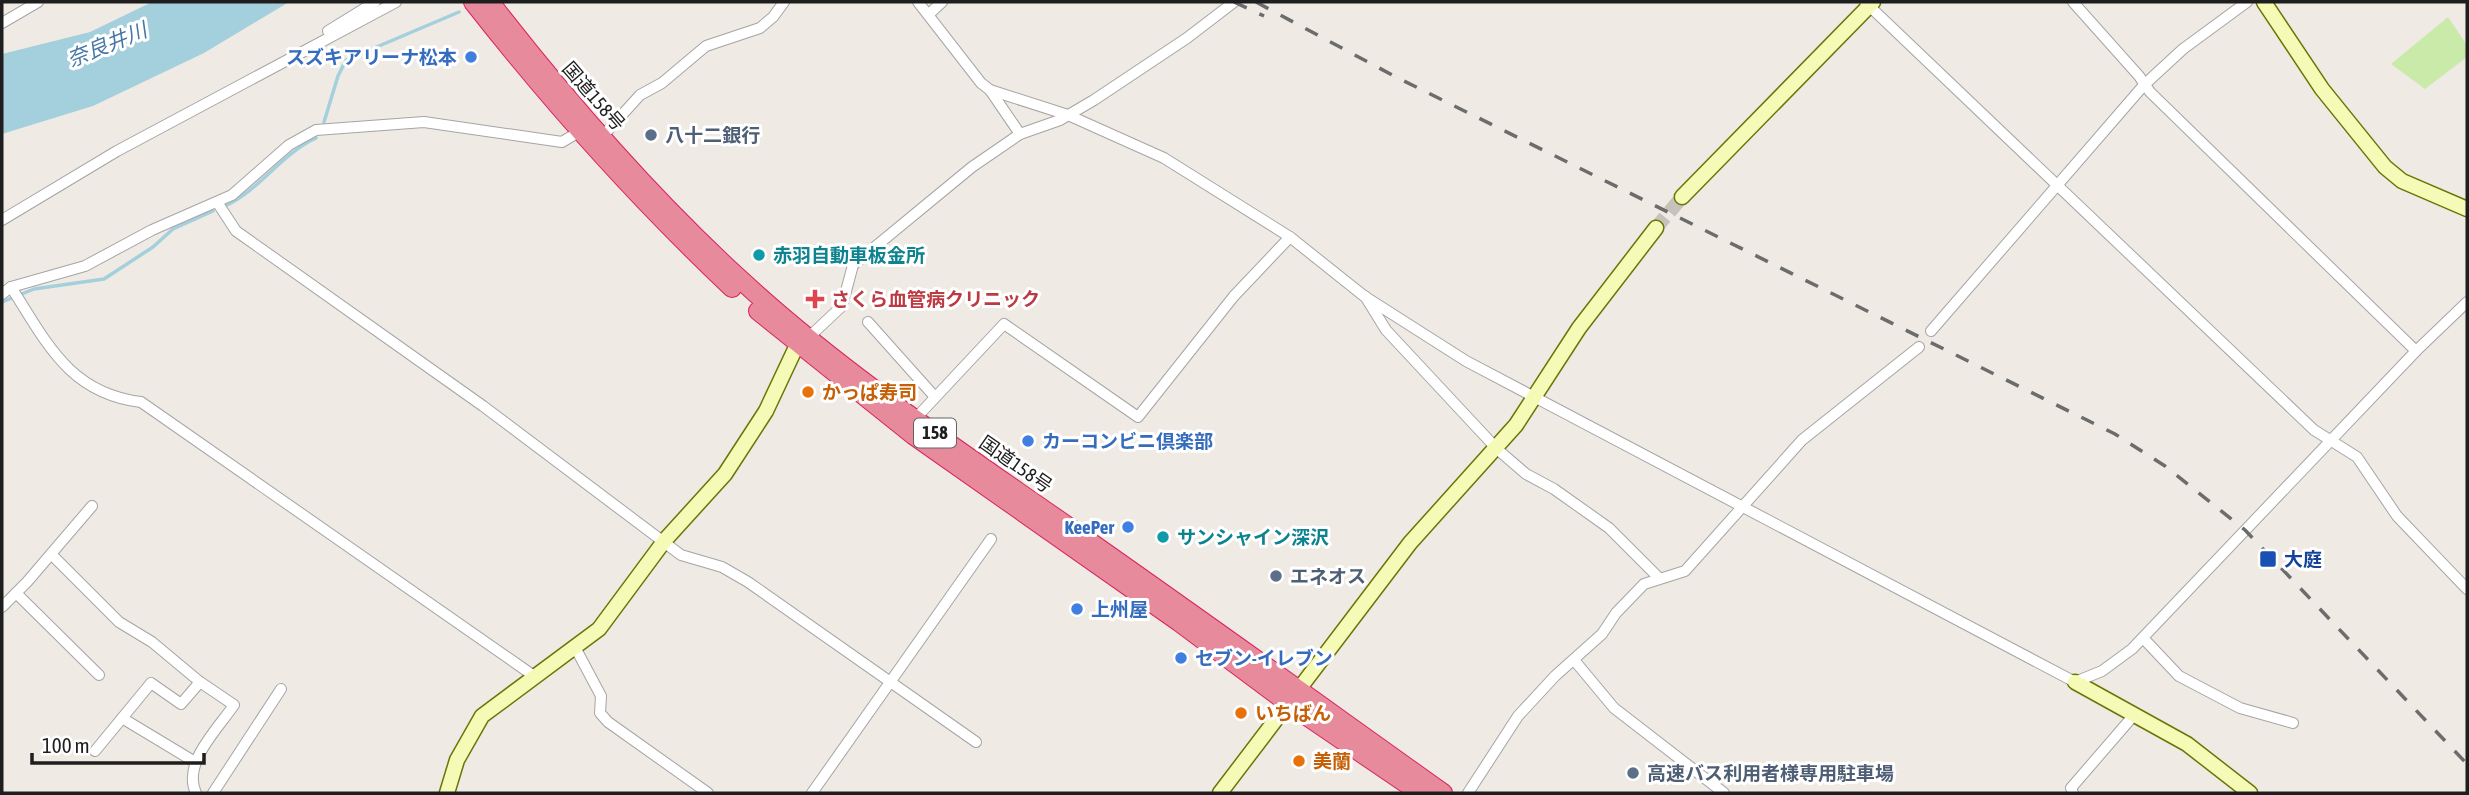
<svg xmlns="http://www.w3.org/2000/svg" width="2469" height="795" viewBox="0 0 2469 795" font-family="'Asap Condensed','Noto Sans JP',sans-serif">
<rect width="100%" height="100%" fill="#efebe4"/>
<!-- grass -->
<path fill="#c9eaa9" d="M 2448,17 L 2467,45 L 2467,57 L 2425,89 L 2391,64 Z"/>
<!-- water -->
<path fill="#a4d0dd" d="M 152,2 L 289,2 L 204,53 L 93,106 L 2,134 L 2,54 L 90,32 Z"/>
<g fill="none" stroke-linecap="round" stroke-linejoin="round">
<!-- stream -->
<g stroke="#a4d0dd" stroke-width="3.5">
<path d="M 324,122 L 338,76 L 346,60 L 459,12"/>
<path d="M 225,206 C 261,189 280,155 316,138"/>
<path d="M 2,302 L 34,289 L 104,279 L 153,247 L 173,229 L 213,211"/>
</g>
<!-- secondary-tunnel -->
<path stroke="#c5c2bc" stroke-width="14" stroke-dasharray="14 7" stroke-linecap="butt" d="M 1656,228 L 1682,197"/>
<!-- street casing -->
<g stroke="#a5a5a5" stroke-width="12">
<g id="street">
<path d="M 918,2 L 981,83 L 990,90 L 1068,115 L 1164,158 L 1290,237 L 1364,296 L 1466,361 L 2075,682 L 2102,671 L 2132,649 L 2416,351 L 2467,302"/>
<path d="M 1865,2 L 2314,430 L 2357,457 L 2397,516 L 2467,589"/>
<path d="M 2073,2 L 2139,76 L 2150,92 L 2416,351"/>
<path d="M 929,14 L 942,2"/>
<path d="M 2,23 L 38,2"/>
<path d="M 328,31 L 375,2"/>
<path d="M 990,90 L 1020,134"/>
<path d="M 601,138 L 640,95 L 662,83 L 706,46 L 760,28 L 773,17 L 784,2"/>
<path d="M 217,202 L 236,231 L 483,406 L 681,555 L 722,567 L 748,582 L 976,742"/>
<path d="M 2,220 L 117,151 L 396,2"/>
<path d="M 11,287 C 47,343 69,393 141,402 L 534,676"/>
<path d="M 2,294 L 11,287 L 85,266 L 152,230 L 232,195 L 289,145 L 316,130 L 424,122 L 562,142 L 582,130"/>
<path d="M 1365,296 L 1386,330 L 1497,449 L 1526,474 L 1554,489 L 1609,528 L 1659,578"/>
<path d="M 868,322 L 935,397"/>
<path d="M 1931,331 L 2144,85 L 2183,49 L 2247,2"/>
<path d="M 808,338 L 842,306 L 853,265 L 972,167 L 1020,134 L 1060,120 L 1094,100 L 1187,38 L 1234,2"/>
<path d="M 915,419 L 1004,324 L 1138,417 L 1234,296 L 1290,237"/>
<path d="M 51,554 L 119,622 L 152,642 L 200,682 L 234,705 C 217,730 182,763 196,793"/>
<path d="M 16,593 L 99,675"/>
<path d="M 2,607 L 27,582 L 92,506"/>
<path d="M 2143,638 L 2179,676 L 2240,708 L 2293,723"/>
<path d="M 576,649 L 601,696 L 600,713 L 608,722 L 708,793"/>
<path d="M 1574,660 L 1614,708 L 1724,793"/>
<path d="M 122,718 L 195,762"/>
<path d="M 95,751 L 151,683 L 181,704 L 200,682"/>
<path d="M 213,793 L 281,689"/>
<path d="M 812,793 L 991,539"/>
<path d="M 1468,793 L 1518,716 L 1555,676 L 1602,634 L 1616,613 L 1644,584 L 1685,571 L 1802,440 L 1919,347"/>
<path d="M 2073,793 L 2071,788 L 2134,715"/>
</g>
</g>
<!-- secondary casing -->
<g stroke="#697604" stroke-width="17">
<g id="secondary">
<path d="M 2264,2 L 2322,89 L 2385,167 L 2402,181 L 2467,209"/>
<path d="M 1682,197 L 1873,2"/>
<path d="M 2075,682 L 2187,744 L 2250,793"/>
<path d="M 447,793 L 457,760 L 482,716 L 599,629 L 665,540 L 725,474 L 766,411 L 797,345 L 805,339"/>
<path d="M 1220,793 L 1410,543 L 1516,425 L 1579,328 L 1656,228"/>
</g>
</g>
<!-- highway casing -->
<g stroke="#db2361" stroke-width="20">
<g id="highway">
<path d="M 473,2 C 553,104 638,199 732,288"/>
<path d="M 490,2 C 566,100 649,196 741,280 C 844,375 962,452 1076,532 C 1199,618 1321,706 1443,793"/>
<path d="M 758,311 L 913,435 L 1179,622 L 1289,704 L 1420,793"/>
</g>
</g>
<!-- street -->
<use href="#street" stroke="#fff" stroke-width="10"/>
<!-- secondary -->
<use href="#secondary" stroke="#f6fab7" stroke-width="14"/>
<!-- highway -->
<use href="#highway" stroke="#e78b9c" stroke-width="18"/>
<!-- rail -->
<g stroke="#6c6c6c" stroke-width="3.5" stroke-dasharray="14 14" stroke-linecap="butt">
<path d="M 1234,2 L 1264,16"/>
<path d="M 1256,2 L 1394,76 L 2115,434 L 2165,466 L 2245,530 L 2467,764"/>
</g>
</g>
<!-- markers -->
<g fill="#3f7fe0" stroke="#fff" stroke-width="2.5">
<circle cx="471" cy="57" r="7"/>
<circle cx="1028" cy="441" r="7"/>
<circle cx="1128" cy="527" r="7"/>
<circle cx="1077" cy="609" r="7"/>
<circle cx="1181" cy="658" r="7"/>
</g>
<g fill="#5c6f8a" stroke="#fff" stroke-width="2.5">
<circle cx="651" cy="135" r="7"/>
<circle cx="1276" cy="576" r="7"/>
<circle cx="1633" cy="773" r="7"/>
</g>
<g fill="#0f9aa8" stroke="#fff" stroke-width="2.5">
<circle cx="759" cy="255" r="7"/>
<circle cx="1163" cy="537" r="7"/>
</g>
<path fill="#e0444e" stroke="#fff" stroke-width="2.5" d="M811.5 288.5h7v7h7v7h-7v7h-7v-7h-7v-7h7z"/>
<g fill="#e8710a" stroke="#fff" stroke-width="2.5">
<circle cx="808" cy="392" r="7"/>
<circle cx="1241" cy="713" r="7"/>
<circle cx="1299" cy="761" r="7"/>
</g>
<rect fill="#1a4fb4" stroke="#fff" stroke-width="2.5" x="2259" y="550" width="18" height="18" rx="3.5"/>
<g text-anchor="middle" stroke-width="6" stroke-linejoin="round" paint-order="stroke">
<!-- shield labels -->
<rect fill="#fff" stroke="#626262" stroke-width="2" x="914" y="418.5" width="42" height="29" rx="5"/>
<g font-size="18" font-weight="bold" fill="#1e1e1e">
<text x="935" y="439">158</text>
</g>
<!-- shop labels -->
<g font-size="19" font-weight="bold" fill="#366cbe" stroke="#fff" text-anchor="start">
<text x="457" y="64" text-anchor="end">スズキアリーナ松本</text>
<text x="1042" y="448">カーコンビニ倶楽部</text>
<text x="1114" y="534" text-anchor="end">KeePer</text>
<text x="1091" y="616">上州屋</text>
<text x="1195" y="665">セブン-イレブン</text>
</g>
<!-- street labels -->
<g font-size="19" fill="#1e1e1e" stroke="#fff">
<text transform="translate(594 96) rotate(49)" y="7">国道158号</text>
<text transform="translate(1016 464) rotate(35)" y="7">国道158号</text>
</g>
<!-- service labels -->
<g font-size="19" font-weight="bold" fill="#4e5e75" stroke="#fff" text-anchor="start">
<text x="665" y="142">八十二銀行</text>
<text x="1290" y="583">エネオス</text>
<text x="1647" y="780">高速バス利用者様専用駐車場</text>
</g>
<!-- culture labels -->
<g font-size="19" font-weight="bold" fill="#0d838f" stroke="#fff" text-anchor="start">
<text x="773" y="262">赤羽自動車板金所</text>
<text x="1177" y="544">サンシャイン深沢</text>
</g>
<!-- health labels -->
<g font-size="19" font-weight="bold" fill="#be3a42" stroke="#fff" text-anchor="start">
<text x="831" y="306">さくら血管病クリニック</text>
</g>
<!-- food labels -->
<g font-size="19" font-weight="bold" fill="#c56008" stroke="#fff" text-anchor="start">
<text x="822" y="399">かっぱ寿司</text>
<text x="1255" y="720">いちばん</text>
<text x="1313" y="768">美蘭</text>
</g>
<!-- transit labels -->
<g font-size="19" font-weight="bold" fill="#164399" stroke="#fff" text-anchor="start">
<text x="2284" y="566">大庭</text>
</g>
<!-- water labels -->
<g font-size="21" font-style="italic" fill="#4777a6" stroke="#fff">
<text transform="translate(107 45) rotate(-22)" y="7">奈良井川</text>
</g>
</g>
<!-- border -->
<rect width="2469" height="795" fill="none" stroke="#1e1e1e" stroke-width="7"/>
<!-- scale -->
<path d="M32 753v10h172v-10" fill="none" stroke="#1e1e1e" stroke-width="3.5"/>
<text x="42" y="753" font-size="21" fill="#1e1e1e" stroke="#ffffff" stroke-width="5" paint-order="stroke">100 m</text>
</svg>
